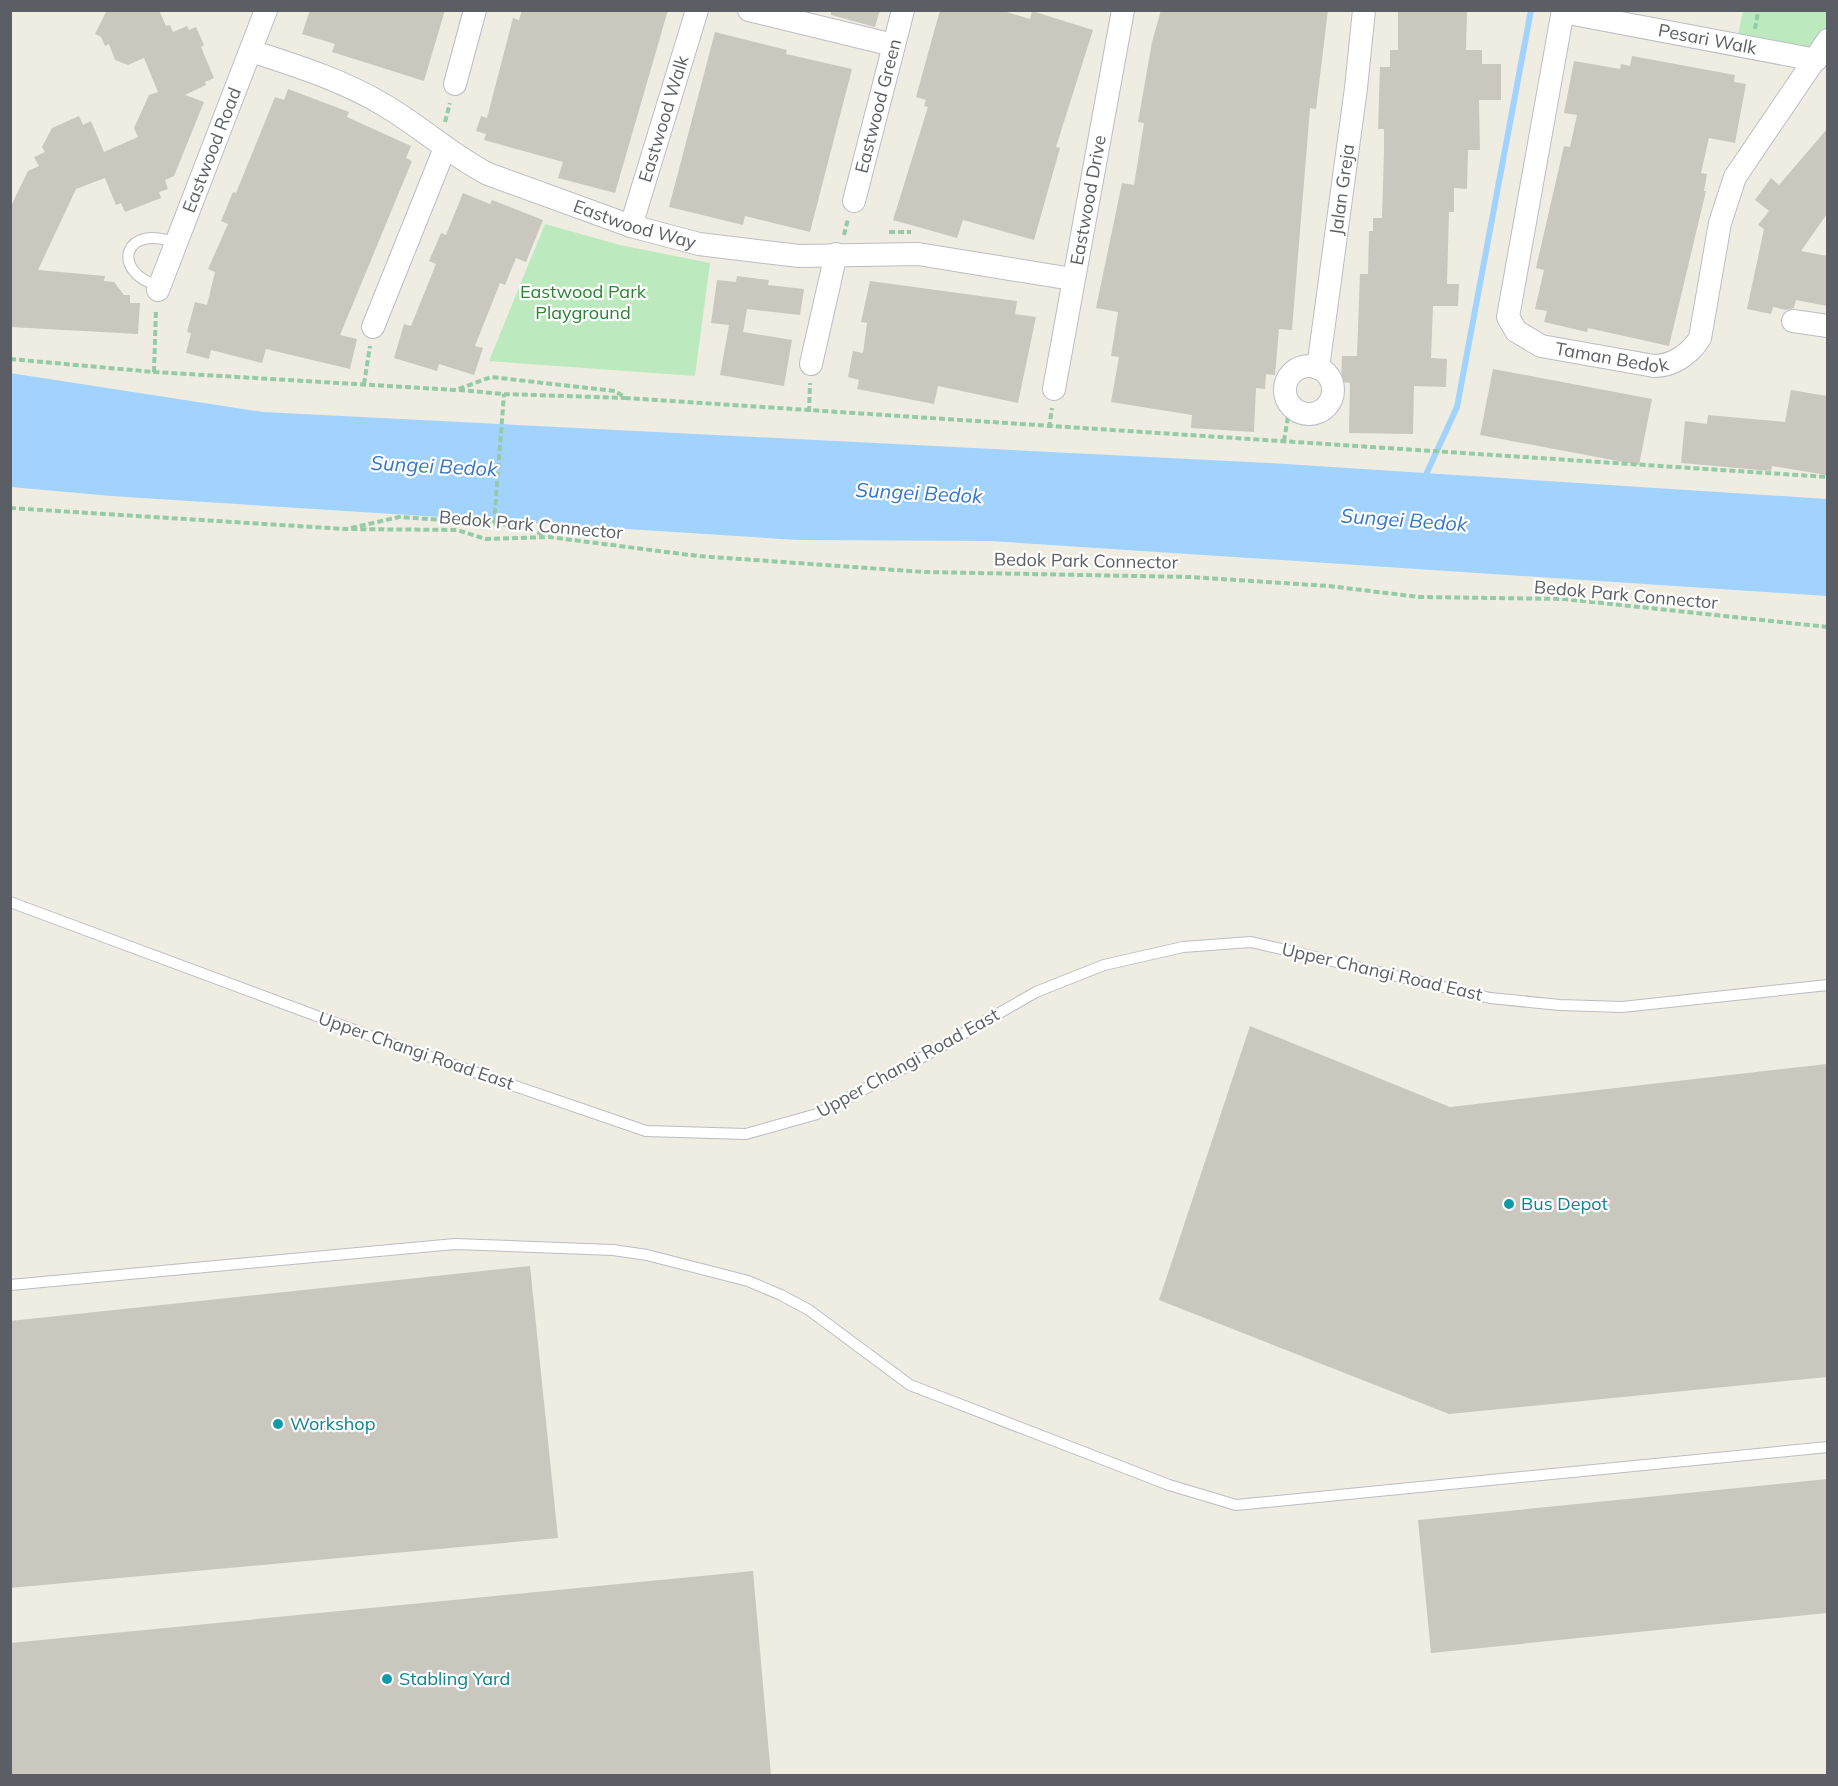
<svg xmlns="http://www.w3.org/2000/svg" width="1838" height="1786" viewBox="0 0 1838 1786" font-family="Mulish,sans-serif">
<rect width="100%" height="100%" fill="#efede2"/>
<!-- green -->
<g fill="#bceabe">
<path d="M 1743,11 L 1827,11 L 1827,29 L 1813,54 L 1737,40 Z"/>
<path d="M 545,224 L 620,245 L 710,263 L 695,376 L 489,361 Z"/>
</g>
<!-- water -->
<path fill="#a2d3ff" d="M 10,373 L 263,412 L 1269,463 L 1827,499 L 1827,596 L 991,541 L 798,540 L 111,496 L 11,487 Z"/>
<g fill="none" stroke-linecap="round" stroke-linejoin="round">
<!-- stream -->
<path stroke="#a2d3ff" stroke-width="6" d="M 1424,479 L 1457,407 L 1531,10"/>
</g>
<!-- building -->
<g fill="#cac7bf">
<path d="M 107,10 L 159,10 L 166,26 L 170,25 L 173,32 L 187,26 L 189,30 L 196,27 L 204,45 L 201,47 L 214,78 L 205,82 L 206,85 L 185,95 L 204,102 L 174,176 L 165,180 L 168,189 L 159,192 L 161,198 L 125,212 L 121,203 L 116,205 L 105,178 L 76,189 L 38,270 L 105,276 L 104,281 L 114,282 L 124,295 L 130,295 L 130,303 L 140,303 L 138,334 L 10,327 L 10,208 L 28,171 L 39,166 L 34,157 L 45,152 L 42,147 L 52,128 L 79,116 L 83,125 L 91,121 L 104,152 L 138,137 L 134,128 L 149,95 L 158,92 L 144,58 L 128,65 L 115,60 L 109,44 L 105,46 L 101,37 L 95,34 Z"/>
<path d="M 310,10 L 445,10 L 424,81 L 332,52 L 335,44 L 302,34 Z"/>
<path d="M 522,10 L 668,10 L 615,193 L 558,178 L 563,162 L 484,140 L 486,134 L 476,131 L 481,116 L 487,118 L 513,18 L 519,20 Z"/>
<path d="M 831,10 L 880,10 L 875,27 L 831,15 Z"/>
<path d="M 940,10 L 1000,10 L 1030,19 L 1032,11 L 1093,30 L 1056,147 L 1060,148 L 1034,240 L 963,220 L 957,238 L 893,220 L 928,107 L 924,106 L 926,100 L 916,97 Z"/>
<path d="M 1161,10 L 1328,10 L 1316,109 L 1310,108 L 1292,330 L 1279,329 L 1275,375 L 1266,374 L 1265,389 L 1256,388 L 1254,432 L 1191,428 L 1192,415 L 1111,402 L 1119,357 L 1111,356 L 1118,312 L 1096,308 L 1122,183 L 1134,185 L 1144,123 L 1138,122 L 1152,42 Z"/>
<path d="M 1398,10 L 1467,10 L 1466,50 L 1482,50 L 1482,64 L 1501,64 L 1501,100 L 1479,100 L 1480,150 L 1468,150 L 1467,189 L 1454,188 L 1454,212 L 1449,212 L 1447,284 L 1459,284 L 1458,306 L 1433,306 L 1431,358 L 1447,359 L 1446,387 L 1414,386 L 1413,434 L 1349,433 L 1350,383 L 1341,382 L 1342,356 L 1357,356 L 1360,274 L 1368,274 L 1369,231 L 1373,231 L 1373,218 L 1382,218 L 1384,152 L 1384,129 L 1378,129 L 1380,67 L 1390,67 L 1390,50 L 1398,50 Z"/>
<path d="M 715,32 L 787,50 L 786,54 L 852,69 L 810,232 L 745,216 L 743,225 L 669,207 Z"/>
<path d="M 1632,56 L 1735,75 L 1734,82 L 1746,84 L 1735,143 L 1709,138 L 1701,173 L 1707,174 L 1704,191 L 1706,191 L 1669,346 L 1588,328 L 1587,332 L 1544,322 L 1547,311 L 1535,309 L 1544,270 L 1536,268 L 1564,146 L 1570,147 L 1577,115 L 1564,113 L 1574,61 L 1620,69 L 1621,64 L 1630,66 Z"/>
<path d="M 288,89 L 349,112 L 347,117 L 411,146 L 406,158 L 412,161 L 340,335 L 357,339 L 350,369 L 266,349 L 262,363 L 211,350 L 209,359 L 186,353 L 191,333 L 187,332 L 195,302 L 207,305 L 215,272 L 208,269 L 228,224 L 221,221 L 233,192 L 236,193 L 275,97 L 284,100 Z"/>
<path d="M 1827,129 L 1827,214 L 1801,251 L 1827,256 L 1827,306 L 1796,300 L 1794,308 L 1786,310 L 1773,307 L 1771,314 L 1747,309 L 1764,229 L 1758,225 L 1769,211 L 1755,200 L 1771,178 L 1779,185 Z"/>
<path d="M 463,193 L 490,204 L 492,200 L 543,220 L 526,262 L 516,258 L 505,285 L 500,283 L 475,346 L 483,348 L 474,375 L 439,364 L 437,371 L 394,358 L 404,324 L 411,326 L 436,264 L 429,261 L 441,233 L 446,235 Z"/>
<path d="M 737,276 L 769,280 L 768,285 L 804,289 L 800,315 L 747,309 L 743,332 L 792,340 L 784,386 L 720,375 L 729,325 L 711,323 L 717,280 L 736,282 Z"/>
<path d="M 870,281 L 1017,301 L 1015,314 L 1036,317 L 1018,403 L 938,386 L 934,404 L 857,389 L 859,380 L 848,377 L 853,351 L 863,353 L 867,323 L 861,322 Z"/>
<path d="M 1493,369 L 1652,399 L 1639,465 L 1480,435 Z"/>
<path d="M 1791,390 L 1827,396 L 1827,475 L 1772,466 L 1771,471 L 1681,463 L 1685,421 L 1707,424 L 1708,415 L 1785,422 Z"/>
<path d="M 1250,1026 L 1450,1107 L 1827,1064 L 1827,1377 L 1449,1414 L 1159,1300 Z"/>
<path d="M 530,1266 L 558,1538 L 10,1588 L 10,1321 Z"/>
<path d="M 1827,1479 L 1827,1613 L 1431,1653 L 1418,1520 Z"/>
<path d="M 753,1571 L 771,1776 L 10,1776 L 10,1643 Z"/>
</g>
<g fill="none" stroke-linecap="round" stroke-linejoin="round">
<!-- lane casing -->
<g stroke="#babdc3" stroke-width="12">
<g id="lane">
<path d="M 159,286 C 109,272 124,221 177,244"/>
<path d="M 10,902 L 384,1041 L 646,1131 L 746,1134 L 817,1114 L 895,1073 L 1036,992 L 1104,965 L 1183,947 L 1251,942 L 1490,998 L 1560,1005 L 1622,1007 L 1828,985"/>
<path d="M 10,1285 L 455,1244 L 613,1250 L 647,1255 L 748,1281 L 781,1295 L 809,1310 L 910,1385 L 1169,1485 L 1236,1505 L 1828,1447"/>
</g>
</g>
<!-- street casing -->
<g stroke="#babdc3" stroke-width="24">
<g id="street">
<path d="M 749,10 L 893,45"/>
<path id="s1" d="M 1563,10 L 1508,317 L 1516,331 L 1541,346 L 1654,366 C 1673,366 1690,354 1700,338 L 1720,223 L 1735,177 L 1828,40"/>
<path id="s2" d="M 1563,12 L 1816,60"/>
<path id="s3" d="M 251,51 C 297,66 342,80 384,105 C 420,126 451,155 488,174 L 631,226 L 699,244 L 799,256 L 918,254 L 1072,279"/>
<path d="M 455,84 L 475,10"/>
<path id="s4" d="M 854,201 L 903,10"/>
<path id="s5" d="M 631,226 L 697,10"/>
<path id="s6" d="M 158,290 L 266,10"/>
<path d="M 1793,321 L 1828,326"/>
<path d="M 373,327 L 445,148"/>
<path d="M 811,364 L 836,254"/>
<circle cx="1309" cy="390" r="24"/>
<path id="s7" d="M 1318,368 L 1356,88 L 1364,10"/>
<path id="s8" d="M 1054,389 L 1123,10"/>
</g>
</g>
<!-- path -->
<g stroke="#94cba6" stroke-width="4" stroke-dasharray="6 3" stroke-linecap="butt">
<path d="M 1755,29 L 1758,12"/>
<path d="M 445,122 L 450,103"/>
<path d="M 889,232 L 911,232"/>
<path d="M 844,235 L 848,219"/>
<path d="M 10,359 L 154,372 L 456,390 L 491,377 L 615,391 L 626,398 L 1828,477"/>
<path d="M 154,372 L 156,309"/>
<path d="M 364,384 L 370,346"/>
<path d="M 459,390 L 504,394 L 625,398"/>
<path d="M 809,412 L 810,383"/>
<path d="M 1049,428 L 1052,408"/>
<path d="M 1284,441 L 1290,404"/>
<path d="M 10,508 L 345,529 L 457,530 L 486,539 L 549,537 L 698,556 L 924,572 L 1190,577 L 1329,586 L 1419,597 L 1564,599 L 1828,627"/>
<path d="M 494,523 L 504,394"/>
<path d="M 351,528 L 399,517 L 515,525 L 545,535"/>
</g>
<!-- lane -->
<use href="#lane" stroke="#fff" stroke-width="10"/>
<!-- street -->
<use href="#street" stroke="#fff" stroke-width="22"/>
</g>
<!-- markers -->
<g fill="#0f9aa8" stroke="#fff" stroke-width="2">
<circle cx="1509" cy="1204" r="6"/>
<circle cx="278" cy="1424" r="6"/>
<circle cx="387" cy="1679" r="6"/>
</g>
<g text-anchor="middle" stroke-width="4.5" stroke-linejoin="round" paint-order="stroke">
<!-- street labels -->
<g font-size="18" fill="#5b5f65" stroke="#fff">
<text dy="6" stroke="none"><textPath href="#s2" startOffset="147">Pesari Walk</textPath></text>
<text dy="6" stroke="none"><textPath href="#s4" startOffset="98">Eastwood Green</textPath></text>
<text dy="6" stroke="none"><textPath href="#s5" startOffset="112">Eastwood Walk</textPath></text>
<text dy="6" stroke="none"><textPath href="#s6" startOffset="150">Eastwood Road</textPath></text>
<text dy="6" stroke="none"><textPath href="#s7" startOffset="180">Jalan Greja</textPath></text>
<text dy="6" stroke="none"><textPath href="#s8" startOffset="192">Eastwood Drive</textPath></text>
<text dy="6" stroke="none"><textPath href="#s3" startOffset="424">Eastwood Way</textPath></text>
<text dy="6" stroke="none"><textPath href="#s1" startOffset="429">Taman Bedok</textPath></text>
<text transform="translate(531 525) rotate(5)" y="6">Bedok Park Connector</text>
<text transform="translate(1086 561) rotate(1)" y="6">Bedok Park Connector</text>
<text transform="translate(1626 595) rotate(5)" y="6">Bedok Park Connector</text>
<text transform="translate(1382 972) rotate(13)" y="6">Upper Changi Road East</text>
<text transform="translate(416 1051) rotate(19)" y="6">Upper Changi Road East</text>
<text transform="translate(908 1063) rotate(-29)" y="6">Upper Changi Road East</text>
</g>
<!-- park labels -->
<g font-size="18" fill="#2b8433" stroke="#fff">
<text x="583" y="298">Eastwood Park<tspan x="583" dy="21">Playground</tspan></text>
</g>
<!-- culture labels -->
<g font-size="18" fill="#0d838f" stroke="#fff" text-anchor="start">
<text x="1521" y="1210">Bus Depot</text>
<text x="290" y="1430">Workshop</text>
<text x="399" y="1685">Stabling Yard</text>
</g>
<!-- water labels -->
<g font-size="20" font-style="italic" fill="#3676c6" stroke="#fff">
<text transform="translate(434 466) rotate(3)" y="7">Sungei Bedok</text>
<text transform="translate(919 493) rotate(3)" y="7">Sungei Bedok</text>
<text transform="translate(1404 520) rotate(4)" y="7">Sungei Bedok</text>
</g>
</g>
<!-- border -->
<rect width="1838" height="1786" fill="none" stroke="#5b5f65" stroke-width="24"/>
</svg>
